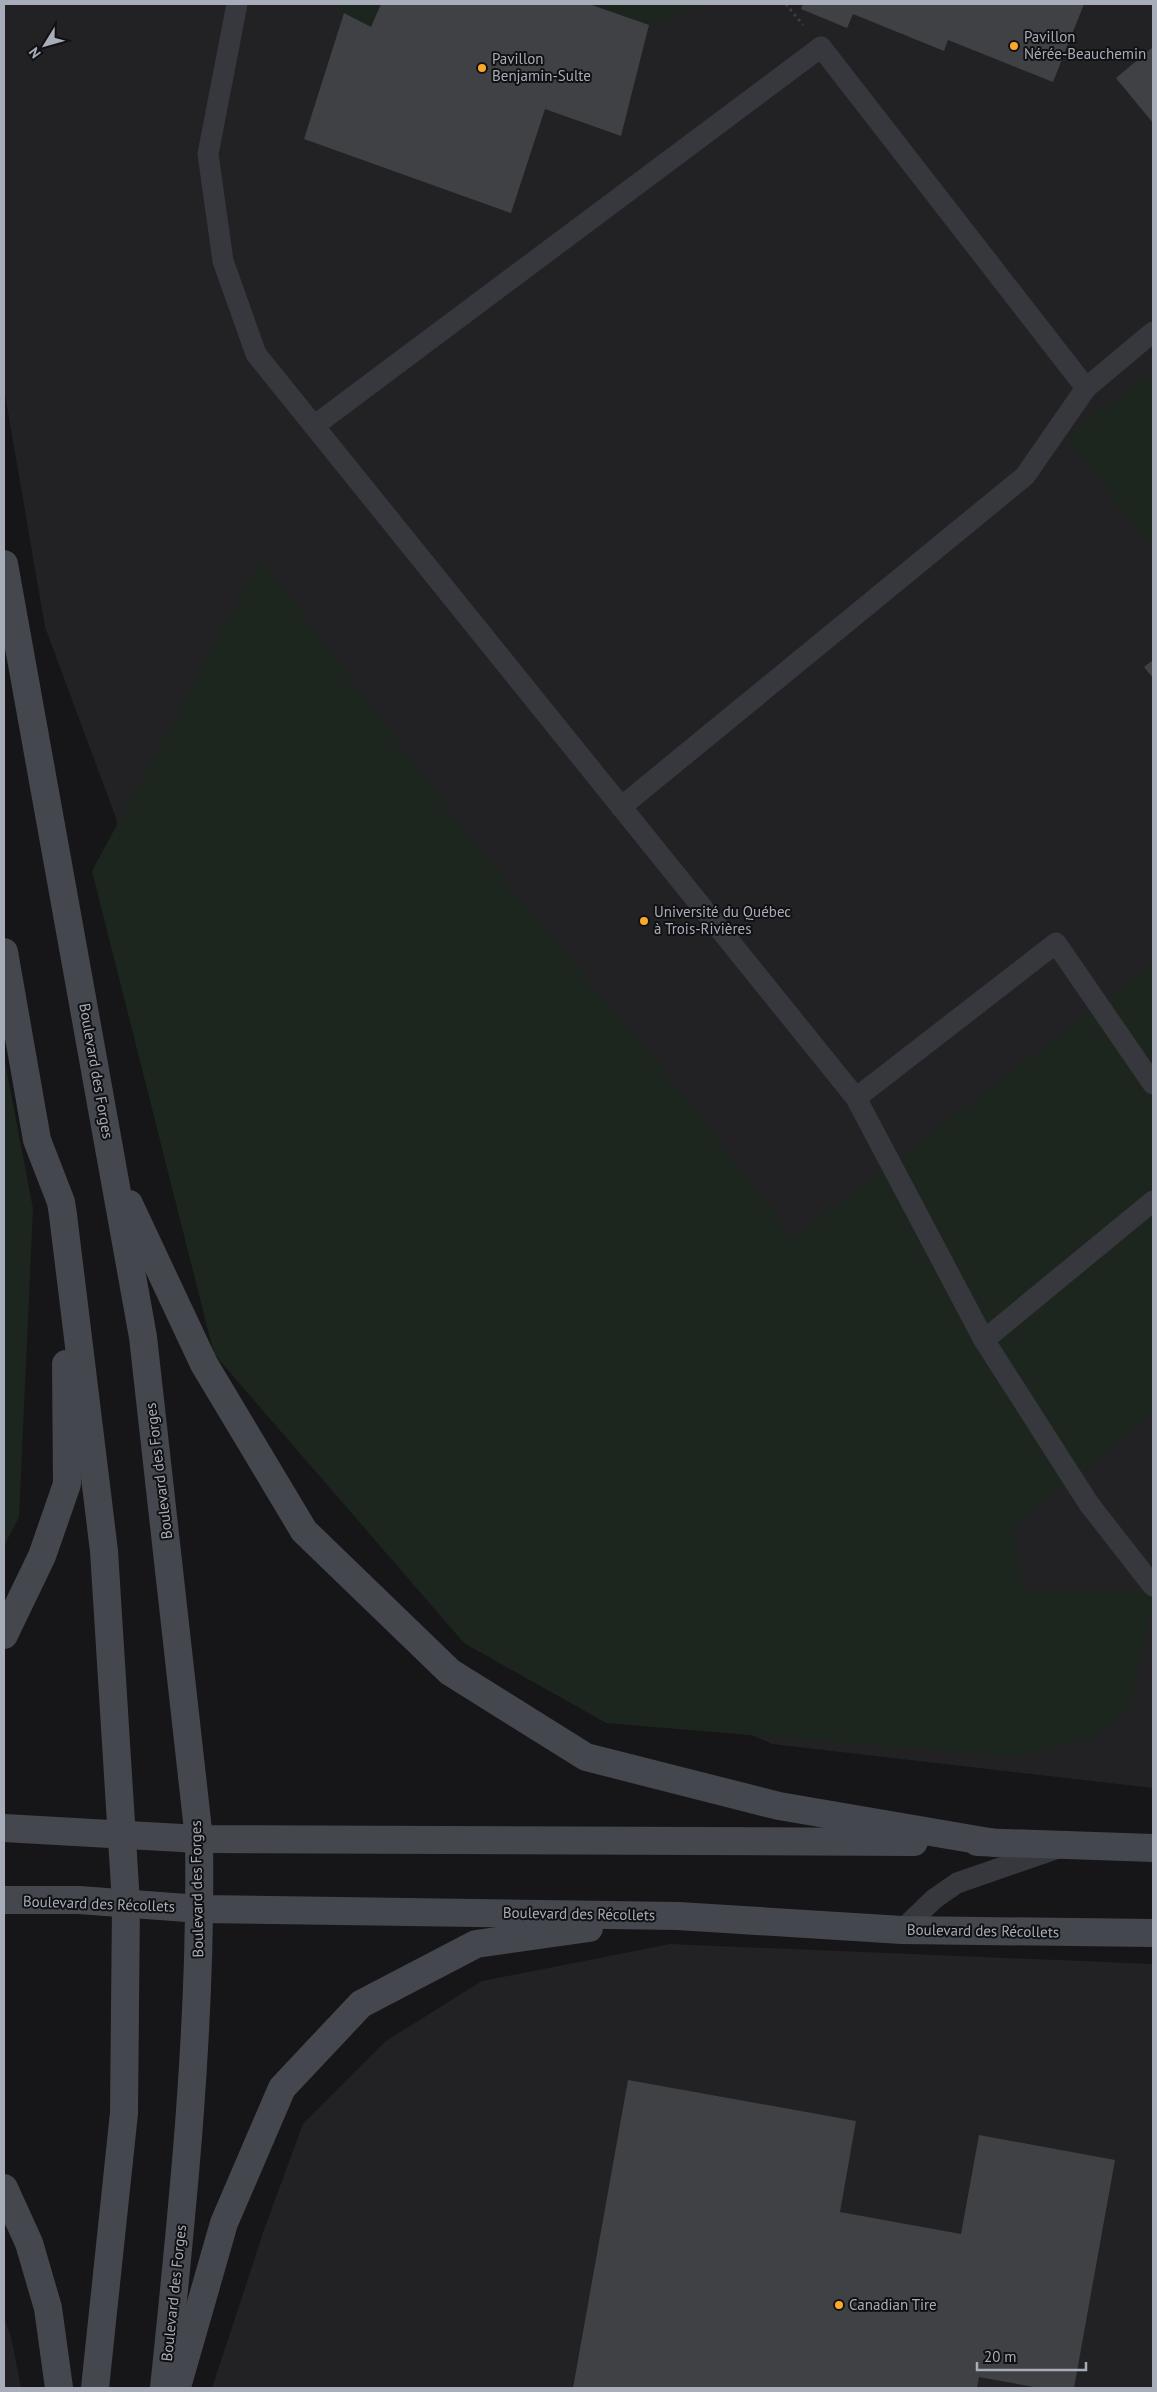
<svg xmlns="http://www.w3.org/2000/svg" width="1157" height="2392" viewBox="0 0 1157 2392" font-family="'PT Sans',sans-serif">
<rect width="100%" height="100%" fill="#161618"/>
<!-- built -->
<g fill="#222225">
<path d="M 4,4 L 1153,4 L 1153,1788 L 772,1744 L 584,1659 L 154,1024 L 116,818 L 45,627 L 4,389 Z"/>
<path d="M 670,1944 L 1153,1964 L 1153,2388 L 212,2388 L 265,2227 L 303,2124 L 386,2041 L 482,1981 Z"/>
<path d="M 4,2317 L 11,2337 L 21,2388 L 4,2388 Z"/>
</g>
<!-- green -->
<g fill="#1d261e">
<path d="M 332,4 L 381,4 L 371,27 L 344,13 Z"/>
<path d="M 589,4 L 708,4 L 649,25 Z"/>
<path d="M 1145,376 L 1153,387 L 1153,549 L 1066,437 Z"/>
<path d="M 261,559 L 476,846 L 686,1098 L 793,1238 L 1153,964 L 1153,1414 L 1012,1528 L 1025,1591 L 1153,1591 L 1153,1607 L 1129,1711 L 1092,1739 L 1014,1757 L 606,1723 L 464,1643 L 214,1354 L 92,871 Z"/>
<path d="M 4,1057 L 33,1209 L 19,1517 L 4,1546 Z"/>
</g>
<!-- building -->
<g fill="#404145">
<path d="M 381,4 L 589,4 L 649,25 L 621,136 L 545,109 L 511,213 L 304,139 L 344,13 L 371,27 Z"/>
<path d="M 803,4 L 1084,4 L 1053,82 L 948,40 L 944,51 L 853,14 L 847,28 L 801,9 Z"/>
<path d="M 1153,47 L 1153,123 L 1116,78 Z"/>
<path d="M 1153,660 L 1153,678 L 1144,667 Z"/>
<path d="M 628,2080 L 856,2121 L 840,2212 L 961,2234 L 979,2135 L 1115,2160 L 1074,2388 L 1040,2388 L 979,2377 L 977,2388 L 573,2388 Z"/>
</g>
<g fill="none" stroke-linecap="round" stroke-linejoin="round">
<!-- path -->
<path stroke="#3c3f44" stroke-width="3" stroke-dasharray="2.5 4" stroke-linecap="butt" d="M 786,4 L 803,25"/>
<!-- service -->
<g stroke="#36383d" stroke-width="21">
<path d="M 237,4 L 208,154 L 223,261 L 256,354 L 856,1098 L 984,1340 L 1089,1504 L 1153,1586"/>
<path d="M 314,426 L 821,47 L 1086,388 L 1153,332"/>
<path d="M 621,807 L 1025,476 L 1086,388"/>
<path d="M 856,1098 L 1056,943 L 1153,1084"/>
<path d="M 984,1340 L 1153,1201"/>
<path d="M 902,1930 L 934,1899 L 957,1883 L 1058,1848"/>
</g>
<!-- secondary -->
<g stroke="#44474d" stroke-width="28">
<path d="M 4,564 L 143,1337 L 199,1839 C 202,2023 183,2206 164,2388"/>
<path d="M 4,952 L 37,1140 L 61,1202 L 63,1215 L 104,1551 L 126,1903 L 124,2113 L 95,2388"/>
<path d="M 129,1204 L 204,1364 L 304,1531 L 450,1672 L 586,1757 L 779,1806 L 995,1843"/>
<path d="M 4,1635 L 42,1556 L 67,1484 L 66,1364"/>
<path d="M 4,1828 L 199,1839 L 914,1842"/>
<path d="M 977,1842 L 1153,1848"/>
<path d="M 4,1900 L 79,1900 L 200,1909 L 678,1916 L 902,1930 L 1153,1933"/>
<path d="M 4,2188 L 29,2243 L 48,2308 L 59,2388"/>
<path d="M 177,2387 L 224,2223 L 282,2088 L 361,2004 L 476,1944 L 589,1928"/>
</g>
</g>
<!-- markers -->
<g fill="#fba92a" stroke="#111113" stroke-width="2">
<circle cx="1014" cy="46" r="5"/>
<circle cx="482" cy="68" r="5"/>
<circle cx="644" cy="921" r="5"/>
<circle cx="839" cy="2305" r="5"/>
</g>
<g text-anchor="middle" stroke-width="4" stroke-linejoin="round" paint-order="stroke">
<!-- poi labels -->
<g font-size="15" fill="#a7adb9" stroke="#111113" text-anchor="start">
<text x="1024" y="42">Pavillon<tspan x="1024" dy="17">Nérée-Beauchemin</tspan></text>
<text x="492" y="64">Pavillon<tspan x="492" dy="17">Benjamin-Sulte</tspan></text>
<text x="654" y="917">Université du Québec<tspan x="654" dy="17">à Trois-Rivières</tspan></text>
<text x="849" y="2310">Canadian Tire</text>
</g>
<!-- street labels -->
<g font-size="15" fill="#a7adb9" stroke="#111113">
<text transform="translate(96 1071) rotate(80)" y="5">Boulevard des Forges</text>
<text transform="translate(159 1471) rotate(-97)" y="5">Boulevard des Forges</text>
<text transform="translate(197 1889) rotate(-91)" y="5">Boulevard des Forges</text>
<text transform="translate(99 1904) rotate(2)" y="5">Boulevard des Récollets</text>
<text transform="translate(579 1914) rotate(1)" y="5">Boulevard des Récollets</text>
<text transform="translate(983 1931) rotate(1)" y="5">Boulevard des Récollets</text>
<text transform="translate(174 2293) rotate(-84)" y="5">Boulevard des Forges</text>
</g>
</g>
<!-- border -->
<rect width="1157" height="2392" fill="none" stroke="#a7adb9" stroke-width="10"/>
<!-- north arrow -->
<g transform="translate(45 45) rotate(233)" stroke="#111113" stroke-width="4" paint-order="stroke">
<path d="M0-4L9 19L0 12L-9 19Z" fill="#a7adb9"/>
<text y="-8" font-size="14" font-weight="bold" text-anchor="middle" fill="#a7adb9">N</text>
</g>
<!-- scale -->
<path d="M977 2362v8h109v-8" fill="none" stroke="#a7adb9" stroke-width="2.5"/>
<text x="984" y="2362" font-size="15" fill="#a7adb9" stroke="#111113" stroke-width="4" paint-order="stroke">20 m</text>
</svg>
